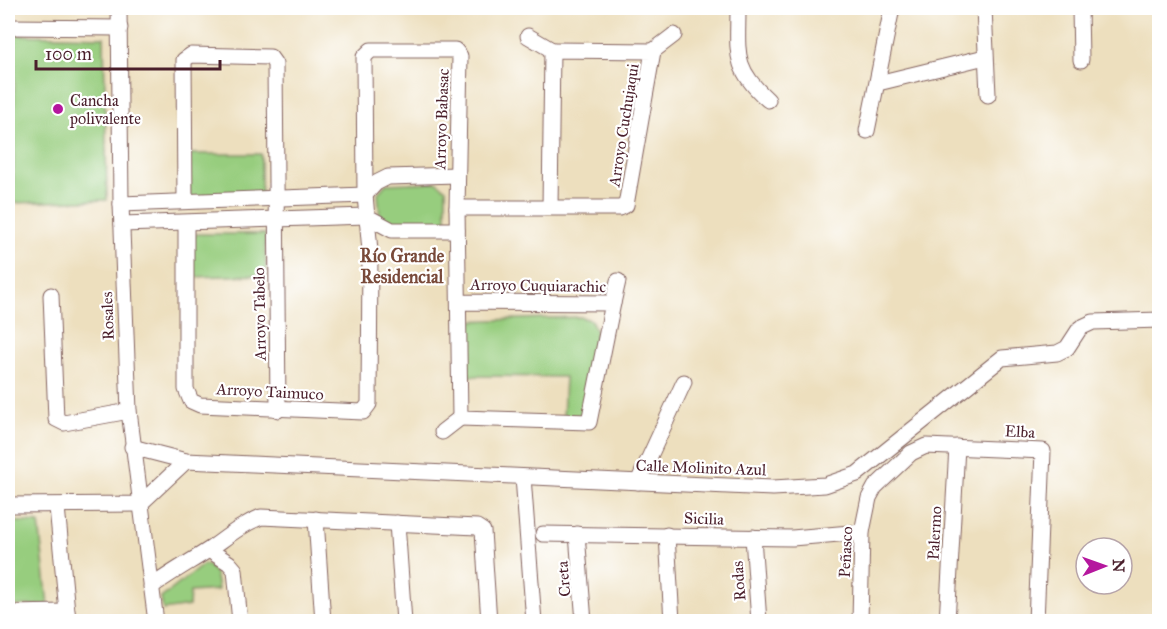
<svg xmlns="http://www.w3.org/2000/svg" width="1167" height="629" viewBox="0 0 1167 629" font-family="'IM FELL Great Primer',serif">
<rect width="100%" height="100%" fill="#fff"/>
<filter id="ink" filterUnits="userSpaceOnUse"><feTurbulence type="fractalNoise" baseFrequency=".0167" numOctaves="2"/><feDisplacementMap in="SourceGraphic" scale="12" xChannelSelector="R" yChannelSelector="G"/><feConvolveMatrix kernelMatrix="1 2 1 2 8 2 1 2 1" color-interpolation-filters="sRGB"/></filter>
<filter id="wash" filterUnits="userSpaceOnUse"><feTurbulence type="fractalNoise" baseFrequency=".008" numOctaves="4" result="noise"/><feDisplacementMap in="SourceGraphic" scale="24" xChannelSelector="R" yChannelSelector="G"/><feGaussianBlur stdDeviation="1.35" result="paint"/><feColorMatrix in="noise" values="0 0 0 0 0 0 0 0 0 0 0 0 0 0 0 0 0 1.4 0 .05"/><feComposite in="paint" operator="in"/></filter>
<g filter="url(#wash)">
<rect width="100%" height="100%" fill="#eddfbe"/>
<!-- green -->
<g fill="#97cd7e" stroke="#707654" stroke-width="1.5">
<path d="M 15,35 L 104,37 L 107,200 L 13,203 Z"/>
<path d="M 188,154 L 261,154 L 261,196 L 190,198 Z"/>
<path d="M 437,182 L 446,189 L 446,222 L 437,227 L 388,228 L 380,219 L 378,193 L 386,184 Z"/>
<path d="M 196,234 L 265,234 L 266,275 L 191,277 L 190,239 Z"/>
<path d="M 580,317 L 591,320 L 596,331 L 582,418 L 563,419 L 565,377 L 465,376 L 464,321 Z"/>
<path d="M 8,521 L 39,523 L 48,605 L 8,606 Z"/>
<path d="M 204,564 C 217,569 216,578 218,590 L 190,592 L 189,606 L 163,610 L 161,598 Z"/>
</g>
</g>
<g filter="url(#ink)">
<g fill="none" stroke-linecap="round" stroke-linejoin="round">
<!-- minor casing -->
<g stroke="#83625e" stroke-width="17">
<g id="minor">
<path d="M 119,8 L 121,204 L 129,411 L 156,622"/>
<path d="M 738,8 C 738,52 732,68 768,100"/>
<path d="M 984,8 L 988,95"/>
<path d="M 1080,8 L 1081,60"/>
<path d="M 8,27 L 120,28"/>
<path d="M 528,36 L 552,50"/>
<path d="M 653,51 L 674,35"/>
<path d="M 878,83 L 985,57"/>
<path d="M 867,131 L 892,8"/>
<path d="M 185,201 L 184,60 L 191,55 L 270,57 L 275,64 L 278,410"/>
<path d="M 121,204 L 365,195 L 376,183 L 388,177 L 457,175"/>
<path d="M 457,208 L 620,208 L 626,205 L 653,51 L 552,50 L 550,208"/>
<path d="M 186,223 L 186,389 L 191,401 L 200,405 L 363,412 L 369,404 L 370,251 L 365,195 L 364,57 L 371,50 L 455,50 L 460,56 L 457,208 L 460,418 L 589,422 L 613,303 L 459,302"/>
<path d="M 122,224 L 366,216 L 392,230 L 457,230"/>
<path d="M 51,295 L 56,419 L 64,423 L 129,411"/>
<path d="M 613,303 L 618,281"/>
<path d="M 442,432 L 460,418"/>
<path d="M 132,447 L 186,461 L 773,488 L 825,485 L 857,474 L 1002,358 L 1057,353 L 1067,348 L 1080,328 L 1093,322 L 1160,320"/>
<path d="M 523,477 L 534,622"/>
<path d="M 638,482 L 684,382"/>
<path d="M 8,505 L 140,504 L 186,461"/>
<path d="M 57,507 L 68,622"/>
<path d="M 316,519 L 323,622"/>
<path d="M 397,523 L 404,622"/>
<path d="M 543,534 L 792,538 L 862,532"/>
<path d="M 577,534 L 584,622"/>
<path d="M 667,535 L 672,622"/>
<path d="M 753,537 L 759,622"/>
<path d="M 209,550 L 229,563 L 235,570 L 240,622"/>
<path d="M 151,587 C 170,573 190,562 210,549 C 227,537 241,525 261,517 L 477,527 L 483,531 L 489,622"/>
<path d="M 8,613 L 67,612"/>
<path d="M 860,622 L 862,532 L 869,498 L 875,487 L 911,453 L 926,446 L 1043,451 L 1036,622"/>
<path d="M 947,622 L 957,447"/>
</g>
</g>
<!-- minor -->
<use href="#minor" stroke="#fff" stroke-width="15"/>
</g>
</g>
<!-- markers -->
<circle fill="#b5179e" stroke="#fff" stroke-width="2" cx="58" cy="109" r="6"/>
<g text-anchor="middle" stroke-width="4.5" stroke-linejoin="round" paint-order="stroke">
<!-- poi labels -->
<g font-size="16" fill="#4a1f2b" stroke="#fff" text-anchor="start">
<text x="70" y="106">Cancha<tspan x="70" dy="18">polivalente</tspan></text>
</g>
<!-- street labels -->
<g font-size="16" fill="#4a1f2b" stroke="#fff">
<text transform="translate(441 119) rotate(-88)" y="6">Arroyo Babasac</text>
<text transform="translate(623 125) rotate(-81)" y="6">Arroyo Cuchujaqui</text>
<text transform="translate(538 285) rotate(1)" y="6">Arroyo Cuquiarachic</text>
<text transform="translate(259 314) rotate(-91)" y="6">Arroyo Tabelo</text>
<text transform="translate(107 316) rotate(-92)" y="6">Rosales</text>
<text transform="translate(270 391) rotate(3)" y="6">Arroyo Taimuco</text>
<text transform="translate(1020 431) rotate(3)" y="6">Elba</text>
<text transform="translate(701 467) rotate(2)" y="6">Calle Molinito Azul</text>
<text transform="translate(704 518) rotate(2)" y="6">Sicilia</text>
<text transform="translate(934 533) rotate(-87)" y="6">Palermo</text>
<text transform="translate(845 552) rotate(-87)" y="6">Peñasco</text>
<text transform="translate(563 579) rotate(-95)" y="6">Creta</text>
<text transform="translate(738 581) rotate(-94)" y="6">Rodas</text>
</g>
<!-- neighbourhood labels -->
<g font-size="18" font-weight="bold" fill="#794a3a" stroke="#fff">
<text x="402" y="262">Río Grande<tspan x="402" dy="21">Residencial</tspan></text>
</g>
</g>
<!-- margin -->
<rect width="1167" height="629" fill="none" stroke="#fff" stroke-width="30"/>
<!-- north arrow -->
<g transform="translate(1104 566) rotate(89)"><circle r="28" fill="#ffffff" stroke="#b7a5aa" stroke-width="1.5"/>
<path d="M0-4.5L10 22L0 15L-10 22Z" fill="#b5179e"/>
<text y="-9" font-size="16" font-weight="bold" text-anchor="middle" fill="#4a1f2b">N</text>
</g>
<!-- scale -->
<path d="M36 60v9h184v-9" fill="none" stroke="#4a1f2b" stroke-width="3"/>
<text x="45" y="60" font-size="18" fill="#4a1f2b" stroke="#ffffff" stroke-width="4.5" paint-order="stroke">100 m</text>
</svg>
